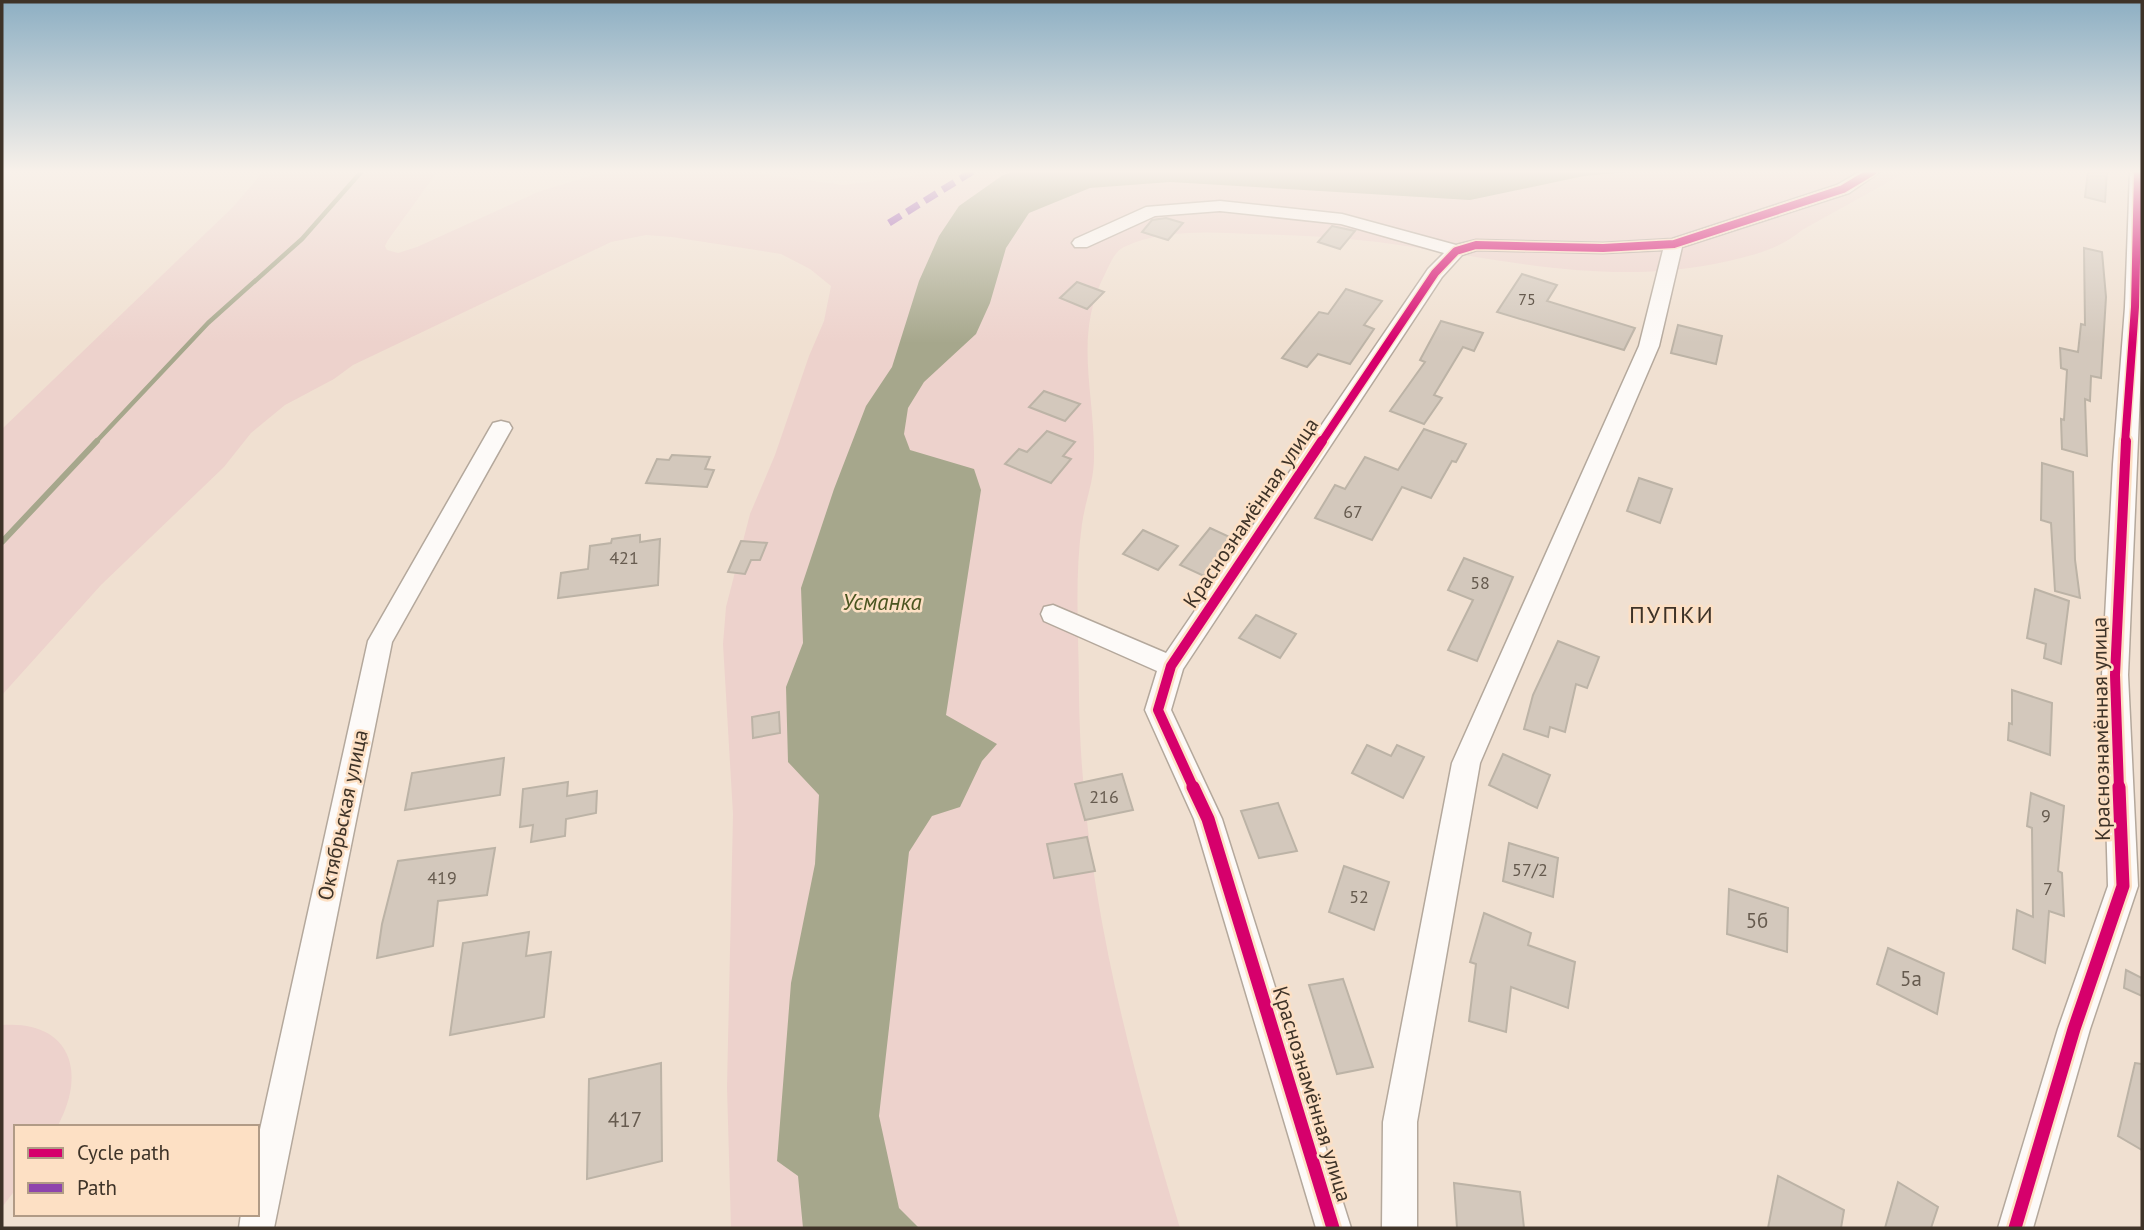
<svg xmlns="http://www.w3.org/2000/svg" width="2144" height="1230" viewBox="0 0 2144 1230" font-family="'PT Sans',sans-serif">
<rect width="100%" height="100%" fill="#f0e0d1"/>
<!-- green -->
<g fill="#edd2cc">
<path d="M 264,171 L 438,171 L 388,240 L 385,246 L 387,250 L 398,253 L 417,247 L 538,192 L 606,171 L 740,171 L 843,185 L 908,177 L 931,171 L 1908,171 L 1802,230 C 1780,249 1751,256 1724,262 C 1607,288 1493,257 1378,242 C 1335,237 1293,235 1250,234 C 1211,232 1161,229 1124,247 C 1114,252 1110,264 1105,274 C 1073,336 1095,392 1094,458 C 1094,481 1085,502 1082,524 C 1074,580 1079,639 1079,695 C 1081,879 1127,1053 1180,1228 L 731,1228 L 727,1087 L 733,814 L 723,644 L 726,607 L 750,514 L 775,455 L 809,356 L 824,321 L 831,286 L 810,269 L 781,254 L 672,237 L 646,235 L 611,242 L 353,365 L 334,379 L 285,405 L 251,433 L 224,467 L 101,585 L 2,695 L 2,429 L 233,207 Z"/>
<path d="M 2,1025 C 70,1020 88,1072 57,1127 L 16,1127 L 16,1189 L 2,1207 Z"/>
</g>
<!-- water -->
<path fill="#a6a78c" d="M 1017,171 L 1638,171 L 1584,176 L 1470,200 L 1170,182 L 1090,188 L 1029,213 L 1006,248 L 990,303 L 976,334 L 924,382 L 908,408 L 904,434 L 910,450 L 974,469 L 981,490 L 946,715 L 997,744 L 982,761 L 960,807 L 932,816 L 909,852 L 879,1116 L 899,1208 L 919,1228 L 803,1228 L 798,1176 L 777,1161 L 791,983 L 815,864 L 819,795 L 788,762 L 786,687 L 803,643 L 801,588 L 834,489 L 866,406 L 892,367 L 919,281 L 939,236 L 959,206 L 1003,175 Z"/>
<g fill="none" stroke-linecap="round" stroke-linejoin="round">
<!-- stream-far1 -->
<path stroke="#a6a78c" stroke-width="4.5" d="M 95,443 L 208,323 L 302,239 L 362,171"/>
<!-- stream -->
<path stroke="#a6a78c" stroke-width="6" d="M 2,542 L 97,441"/>
</g>
<!-- building -->
<g fill="#d3c8bc" stroke="#bcb3a6" stroke-width="2">
<path d="M 2088,171 L 2107,171 L 2105,202 L 2085,197 Z"/>
<path d="M 1166,218 L 1183,223 L 1168,240 L 1142,232 L 1152,220 Z"/>
<path d="M 1332,226 L 1355,231 L 1340,249 L 1318,242 Z"/>
<path d="M 2084,248 L 2102,252 L 2106,297 L 2101,378 L 2091,376 L 2090,401 L 2085,399 L 2087,456 L 2062,449 L 2061,419 L 2064,420 L 2067,370 L 2061,368 L 2060,348 L 2078,352 L 2081,324 L 2085,325 Z"/>
<path d="M 1522,274 L 1557,285 L 1547,301 L 1635,328 L 1624,350 L 1497,312 Z"/>
<path d="M 1077,282 L 1104,292 L 1087,309 L 1060,298 Z"/>
<path d="M 1346,289 L 1382,301 L 1364,325 L 1374,329 L 1350,364 L 1318,354 L 1307,367 L 1282,358 L 1319,312 L 1328,314 Z"/>
<path d="M 1441,321 L 1483,333 L 1474,351 L 1463,347 L 1434,395 L 1442,398 L 1424,424 L 1390,411 L 1425,362 L 1420,360 Z"/>
<path d="M 1678,325 L 1722,336 L 1716,364 L 1671,353 Z"/>
<path d="M 1044,391 L 1080,404 L 1065,421 L 1029,407 Z"/>
<path d="M 1424,429 L 1466,444 L 1456,462 L 1452,461 L 1431,498 L 1402,487 L 1372,540 L 1315,518 L 1335,485 L 1345,489 L 1365,457 L 1398,470 Z"/>
<path d="M 1047,431 L 1075,442 L 1063,456 L 1071,459 L 1051,483 L 1005,464 L 1019,449 L 1027,452 Z"/>
<path d="M 672,455 L 710,457 L 705,469 L 714,470 L 707,487 L 646,483 L 657,459 L 669,460 Z"/>
<path d="M 2042,463 L 2073,472 L 2075,560 L 2080,598 L 2055,591 L 2051,523 L 2041,520 Z"/>
<path d="M 1639,478 L 1672,489 L 1660,523 L 1627,511 Z"/>
<path d="M 1210,528 L 1234,539 L 1204,576 L 1180,565 Z"/>
<path d="M 1143,530 L 1178,546 L 1158,570 L 1123,554 Z"/>
<path d="M 640,535 L 640,542 L 660,539 L 658,585 L 558,598 L 561,573 L 588,569 L 590,546 L 611,543 L 612,539 Z"/>
<path d="M 741,541 L 767,543 L 760,560 L 751,560 L 745,574 L 728,572 Z"/>
<path d="M 1464,558 L 1513,577 L 1477,661 L 1448,650 L 1473,600 L 1448,590 Z"/>
<path d="M 2035,589 L 2069,601 L 2061,664 L 2044,658 L 2046,644 L 2027,638 Z"/>
<path d="M 1256,615 L 1296,634 L 1280,658 L 1239,638 Z"/>
<path d="M 1558,641 L 1599,657 L 1587,688 L 1576,684 L 1565,732 L 1550,727 L 1548,737 L 1524,729 L 1533,695 Z"/>
<path d="M 2012,690 L 2052,703 L 2050,755 L 2008,740 L 2009,723 L 2012,724 Z"/>
<path d="M 779,712 L 780,733 L 753,738 L 752,717 Z"/>
<path d="M 1367,745 L 1391,756 L 1397,745 L 1424,757 L 1403,798 L 1352,773 Z"/>
<path d="M 1503,754 L 1550,775 L 1537,808 L 1489,785 Z"/>
<path d="M 504,758 L 500,795 L 405,810 L 412,773 Z"/>
<path d="M 1122,774 L 1133,810 L 1085,820 L 1075,784 Z"/>
<path d="M 568,782 L 567,796 L 597,791 L 596,813 L 566,819 L 565,836 L 531,842 L 533,825 L 520,827 L 523,789 Z"/>
<path d="M 2031,793 L 2064,806 L 2058,871 L 2062,873 L 2064,916 L 2049,911 L 2045,963 L 2013,949 L 2017,910 L 2033,917 L 2032,828 L 2027,826 Z"/>
<path d="M 1278,803 L 1297,851 L 1259,858 L 1241,811 Z"/>
<path d="M 1087,837 L 1095,871 L 1054,878 L 1047,844 Z"/>
<path d="M 1509,843 L 1558,858 L 1553,897 L 1503,881 Z"/>
<path d="M 495,848 L 487,895 L 438,901 L 433,946 L 377,958 L 382,924 L 398,861 Z"/>
<path d="M 1344,866 L 1389,882 L 1374,930 L 1329,912 Z"/>
<path d="M 1729,889 L 1788,908 L 1787,952 L 1727,934 Z"/>
<path d="M 1484,913 L 1531,933 L 1528,945 L 1575,962 L 1568,1008 L 1511,987 L 1506,1032 L 1469,1021 L 1476,964 L 1470,962 Z"/>
<path d="M 529,932 L 526,956 L 551,952 L 544,1017 L 450,1035 L 463,943 Z"/>
<path d="M 1888,948 L 1944,973 L 1937,1014 L 1877,984 Z"/>
<path d="M 2126,970 L 2142,978 L 2142,996 L 2124,988 Z"/>
<path d="M 1343,979 L 1373,1067 L 1337,1074 L 1309,985 Z"/>
<path d="M 661,1063 L 662,1161 L 587,1179 L 589,1079 Z"/>
<path d="M 2135,1063 L 2142,1064 L 2142,1150 L 2118,1136 Z"/>
<path d="M 1778,1176 L 1844,1210 L 1841,1228 L 1768,1228 Z"/>
<path d="M 1898,1182 L 1938,1207 L 1931,1228 L 1885,1228 Z"/>
<path d="M 1454,1183 L 1520,1192 L 1524,1228 L 1457,1228 Z"/>
</g>
<g fill="none" stroke-linecap="round" stroke-linejoin="round">
<!-- street casing -->
<g stroke="#b4a89c" stroke-width="3">
<g id="street">
<path d="M 1861,171 L 1881,171 L 1849,193 L 1682,247 L 1659,346 L 1480,763 L 1417,1122 L 1417,1228 L 1382,1228 L 1383,1122 L 1452,763 L 1639,346 L 1663,250 L 1603,253 L 1477,250 L 1462,255 L 1442,277 L 1183,669 L 1171,710 L 1222,819 L 1351,1228 L 1316,1228 L 1194,819 L 1145,710 L 1157,671 L 1044,621 L 1041,614 L 1044,607 L 1053,605 L 1166,653 L 1428,269 L 1444,253 L 1341,224 L 1220,211 L 1155,216 L 1087,247 L 1075,247 L 1072,243 L 1075,239 L 1146,207 L 1220,201 L 1342,214 L 1456,245 L 1476,240 L 1603,243 L 1672,239 L 1837,185 Z"/>
<path d="M 2130,171 L 2142,171 L 2142,345 L 2128,675 L 2138,886 L 2090,1029 L 2033,1228 L 1998,1228 L 2058,1029 L 2108,886 L 2102,675 L 2113,464 L 2125,307 Z"/>
<path d="M 501,421 L 509,423 L 512,428 L 392,642 L 274,1228 L 239,1228 L 241,1214 L 257,1214 L 257,1143 L 368,641 L 490,428 L 493,423 Z"/>
</g>
</g>
<!-- street -->
<use href="#street" fill="#fdfaf8" fill-rule="evenodd"/>
<!-- quiet -->
<path stroke="#8e44ad" stroke-width="7" stroke-dasharray="14 7" stroke-linecap="butt" d="M 889,223 L 973,171"/>
<!-- cycleway-far2 casing -->
<g stroke="#fde0c4" stroke-width="11">
<g id="cycleway-far2">
<path d="M 1321,443 L 1435,273 L 1456,251 L 1476,245 L 1603,248 L 1674,244 L 1843,189 L 1873,171"/>
<path d="M 2125,443 L 2135,307 L 2138,171"/>
</g>
</g>
<!-- cycleway-far1 casing -->
<g stroke="#fde0c4" stroke-width="15">
<g id="cycleway-far1">
<path d="M 1194,789 L 1158,710 L 1171,666 L 1322,441"/>
<path d="M 2119,789 L 2115,675 L 2126,441"/>
</g>
</g>
<!-- cycleway casing -->
<g stroke="#fde0c4" stroke-width="18">
<g id="cycleway">
<path d="M 1193,787 L 1208,819 L 1333,1228"/>
<path d="M 2015,1228 L 2074,1029 L 2123,886 L 2119,787"/>
</g>
</g>
<!-- cycleway-far2 -->
<use href="#cycleway-far2" stroke="#d6006c" stroke-width="8"/>
<!-- cycleway-far1 -->
<use href="#cycleway-far1" stroke="#d6006c" stroke-width="10"/>
<!-- cycleway -->
<use href="#cycleway" stroke="#d6006c" stroke-width="13"/>
</g>
<!-- sky -->
<linearGradient id="sky" x2="0" y2="1"><stop stop-color="#8dafc3"/><stop offset="0.5" stop-color="#f8f1ea"/><stop offset="1" stop-color="#f8f1ea" stop-opacity="0"/></linearGradient>
<rect width="2144" height="343" fill="url(#sky)"/>
<g text-anchor="middle" stroke-width="5" stroke-linejoin="round" paint-order="stroke">
<!-- far-number labels -->
<g font-size="16" fill="#665b4f">
<text x="1527" y="305">75</text>
</g>
<!-- number labels -->
<g font-size="18" fill="#665b4f">
<text x="1353" y="518">67</text>
<text x="624" y="564">421</text>
<text x="1480" y="589">58</text>
<text x="1104" y="803">216</text>
<text x="2046" y="822">9</text>
<text x="1530" y="876">57/2</text>
<text x="442" y="884">419</text>
<text x="2048" y="895">7</text>
<text x="1359" y="903">52</text>
</g>
<!-- street labels -->
<g font-size="21" fill="#3e3328" stroke="#fde0c4">
<text transform="translate(1251 513) rotate(-56)" y="7">Краснознамённая улица</text>
<text transform="translate(2101 729) rotate(-91)" y="7">Краснознамённая улица</text>
<text transform="translate(343 815) rotate(-78)" y="7">Октябрьская улица</text>
<text transform="translate(1312 1094) rotate(73)" y="7">Краснознамённая улица</text>
</g>
<!-- near-number labels -->
<g font-size="21" fill="#665b4f">
<text x="1757" y="928">5б</text>
<text x="1911" y="986">5а</text>
<text x="625" y="1127">417</text>
</g>
<!-- water labels -->
<g font-size="23" font-style="italic" fill="#4a5520" stroke="#fde0c4">
<text x="882" y="610">Усманка</text>
</g>
<!-- quarter labels -->
<g font-size="24" letter-spacing="2" fill="#3e3328" stroke="#fde0c4">
<text x="1672" y="623">ПУПКИ</text>
</g>
</g>
<!-- border -->
<rect width="2144" height="1230" fill="none" stroke="#3e3328" stroke-width="7"/>
<!-- legend -->
<rect x="14" y="1125" width="245" height="91" fill="#fde0c4" stroke="#b19b86" stroke-width="2"/>
<rect x="28" y="1148" width="35" height="10" fill="#d6006c" stroke="#b19b86" stroke-width="2"/>
<text x="77" y="1160" font-size="21" fill="#3e3328">Cycle path</text>
<rect x="28" y="1183" width="35" height="10" fill="#8e44ad" stroke="#b19b86" stroke-width="2"/>
<text x="77" y="1195" font-size="21" fill="#3e3328">Path</text>
</svg>
